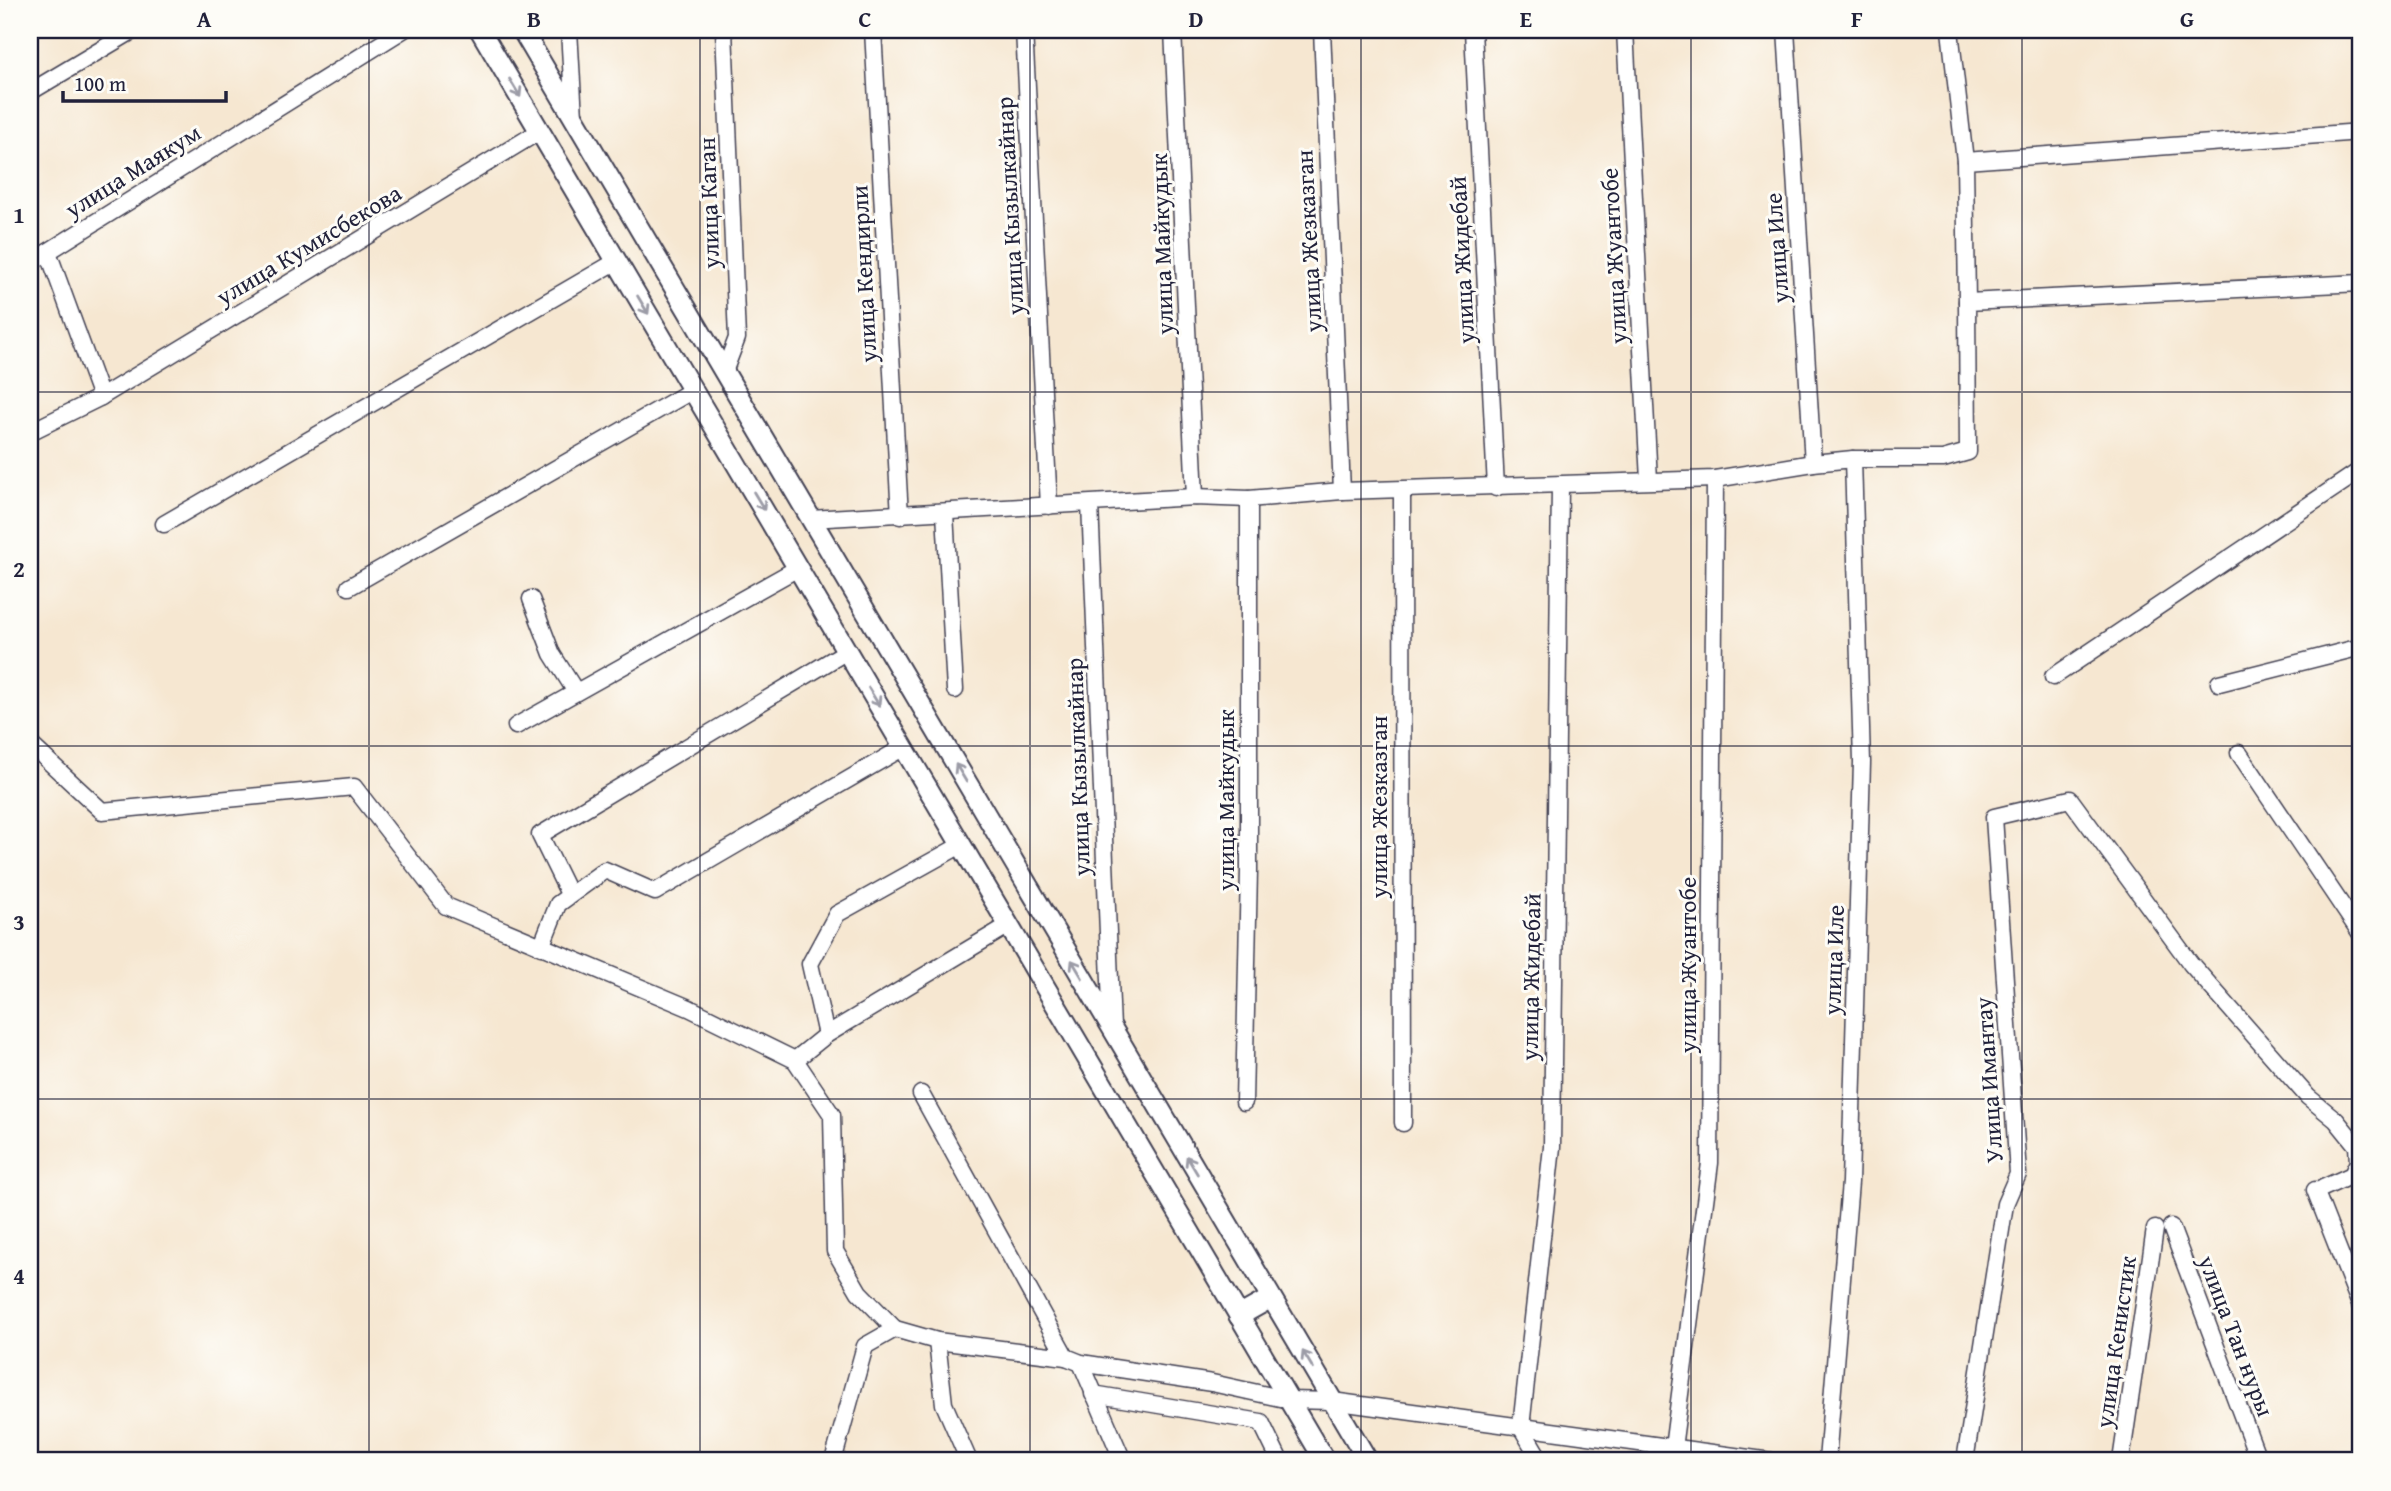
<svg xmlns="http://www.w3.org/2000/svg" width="2391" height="1491" viewBox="0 0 2391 1491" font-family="'Gentium Book Plus',serif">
<rect width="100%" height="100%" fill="#fdfcf7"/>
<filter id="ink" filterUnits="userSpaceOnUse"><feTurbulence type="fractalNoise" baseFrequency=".0143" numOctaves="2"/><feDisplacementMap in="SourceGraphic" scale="14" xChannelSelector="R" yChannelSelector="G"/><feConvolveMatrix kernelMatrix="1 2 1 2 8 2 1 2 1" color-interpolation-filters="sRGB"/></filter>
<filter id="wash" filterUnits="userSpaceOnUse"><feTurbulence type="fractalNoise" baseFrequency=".00686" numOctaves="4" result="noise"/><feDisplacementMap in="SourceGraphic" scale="28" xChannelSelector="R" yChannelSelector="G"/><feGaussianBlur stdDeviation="1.57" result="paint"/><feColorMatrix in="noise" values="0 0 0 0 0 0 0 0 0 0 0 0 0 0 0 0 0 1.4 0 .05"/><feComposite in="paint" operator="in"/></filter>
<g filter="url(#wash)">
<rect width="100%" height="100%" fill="#f6e7d1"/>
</g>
<g filter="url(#ink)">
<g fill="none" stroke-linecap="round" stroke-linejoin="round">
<!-- minor casing -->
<g stroke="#424052" stroke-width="19">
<g id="minor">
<path d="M 569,30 L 574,117"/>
<path d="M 873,30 L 900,516"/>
<path d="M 1024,30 L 1049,506"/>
<path d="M 1173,30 L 1195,497"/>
<path d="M 1322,30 L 1342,491"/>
<path d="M 1473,30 L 1496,488"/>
<path d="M 1625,30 L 1649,480"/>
<path d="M 1786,30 L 1813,463"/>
<path d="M 1950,30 L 1965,161"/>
<path d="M 30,92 L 134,30"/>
<path d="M 48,252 L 101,397"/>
<path d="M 30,263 L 403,30"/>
<path d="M 1967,302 L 1965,161 L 2361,132"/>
<path d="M 724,372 L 737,338 L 724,30"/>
<path d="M 30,432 L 101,397 L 540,131"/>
<path d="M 1402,491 L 1403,1123"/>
<path d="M 1090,504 L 1112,1028"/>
<path d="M 945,513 L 955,690"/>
<path d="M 810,519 L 1195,497 L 1249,499 L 1342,491 L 1715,479 L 1813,463 L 1853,459 L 1943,459 L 1968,452 L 1967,302 L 2361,283"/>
<path d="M 164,524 L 617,261"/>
<path d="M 349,587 L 693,390"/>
<path d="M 531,599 L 552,654 L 576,692"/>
<path d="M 2053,677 L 2361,470"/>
<path d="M 2219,683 L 2361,647"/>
<path d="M 516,726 L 798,568"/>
<path d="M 30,744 L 102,811 L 354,787 L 446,906 L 689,1008 L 795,1060 L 832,1115 L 835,1251 L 859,1292 L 895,1329"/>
<path d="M 2239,753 L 2361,934"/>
<path d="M 569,894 L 540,835 L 847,651"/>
<path d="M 541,947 L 558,904 L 605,870 L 655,892 L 904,747"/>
<path d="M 826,1035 L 810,964 L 837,914 L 961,845"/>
<path d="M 795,1060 L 826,1035 L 1009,925"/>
<path d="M 921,1094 L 1066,1357"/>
<path d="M 1244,1102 L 1249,870 L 1249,499"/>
<path d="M 2315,1190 L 2361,1307"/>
<path d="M 2171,1227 L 2259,1461"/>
<path d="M 937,1341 L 944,1404 L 969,1461"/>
<path d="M 1081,1363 L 1123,1461"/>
<path d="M 1093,1394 L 1261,1422 L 1280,1461"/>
<path d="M 1673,1448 L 1710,1163 L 1715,479"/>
<path d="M 833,1461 L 865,1346 L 895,1329 L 937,1341 L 1066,1357 L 1081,1363 L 1212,1383 L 1289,1400 L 1332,1401 L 1771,1461"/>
<path d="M 1541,1461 L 1521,1427 L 1552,1147 L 1560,486"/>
<path d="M 1827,1461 L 1850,1182 L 1862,762 L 1853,459"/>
<path d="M 1965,1461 L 2005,1204 L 2018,1174 L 1994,817 L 2070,799 L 2191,964 L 2308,1097 L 2336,1120 L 2357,1146 L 2358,1162 L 2352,1175 L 2323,1188"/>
<path d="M 2121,1461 L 2155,1229"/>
</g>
</g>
<!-- major casing -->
<g stroke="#424052" stroke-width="23">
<g id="major">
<path d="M 480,30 L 1325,1461"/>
<path d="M 522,30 L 1368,1461"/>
<path d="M 1239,1316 L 1271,1298"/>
</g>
</g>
<!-- minor -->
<use href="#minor" stroke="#fff" stroke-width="16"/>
<!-- major -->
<use href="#major" stroke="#fff" stroke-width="19"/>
</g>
<!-- one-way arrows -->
<defs><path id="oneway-shaft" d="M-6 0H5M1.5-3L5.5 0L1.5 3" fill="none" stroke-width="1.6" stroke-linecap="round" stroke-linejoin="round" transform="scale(1.75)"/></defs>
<g stroke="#9c9ca7">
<use href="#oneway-shaft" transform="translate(515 88) rotate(59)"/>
<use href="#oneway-shaft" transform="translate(643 305) rotate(59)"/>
<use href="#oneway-shaft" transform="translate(759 501) rotate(59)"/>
<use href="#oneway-shaft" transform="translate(874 697) rotate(59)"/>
<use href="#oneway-shaft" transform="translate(961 773) rotate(-121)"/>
<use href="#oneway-shaft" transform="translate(1077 969) rotate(-121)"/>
<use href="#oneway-shaft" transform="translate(1192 1165) rotate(-121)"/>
<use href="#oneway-shaft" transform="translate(1308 1360) rotate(-121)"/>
</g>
</g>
<!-- grid -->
<path fill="none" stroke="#22223b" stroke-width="2" stroke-opacity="0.55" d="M 369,30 L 369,1461M 700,30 L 700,1461M 1030,30 L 1030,1461M 1361,30 L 1361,1461M 1691,30 L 1691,1461M 2022,30 L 2022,1461M 30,392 L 2361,392M 30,746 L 2361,746M 30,1099 L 2361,1099"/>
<g text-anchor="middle" stroke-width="6" stroke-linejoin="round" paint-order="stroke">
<!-- street labels -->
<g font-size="24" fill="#22223b" stroke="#fdfcf7">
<text transform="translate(133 171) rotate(-32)" y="8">улица Маякум</text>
<text transform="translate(709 203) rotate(-92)" y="8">улица Каган</text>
<text transform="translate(1010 206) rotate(-93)" y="8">улица Кызылкайнар</text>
<text transform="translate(1309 241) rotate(-93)" y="8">улица Жезказган</text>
<text transform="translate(1162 244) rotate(-92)" y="8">улица Майкудык</text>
<text transform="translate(309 245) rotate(-31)" y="8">улица Кумисбекова</text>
<text transform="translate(1777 248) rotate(-94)" y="8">улица Иле</text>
<text transform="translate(1614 256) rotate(-93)" y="8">улица Жуантобе</text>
<text transform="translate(1462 260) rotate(-93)" y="8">улица Жидебай</text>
<text transform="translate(864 274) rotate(-93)" y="8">улица Кендирли</text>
<text transform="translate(1078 767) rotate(-92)" y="8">улица Кызылкайнар</text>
<text transform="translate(1226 800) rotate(-90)" y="8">улица Майкудык</text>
<text transform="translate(1379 807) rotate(-90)" y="8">улица Жезказган</text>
<text transform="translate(1834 960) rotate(-88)" y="8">улица Иле</text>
<text transform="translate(1688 965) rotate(-90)" y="8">улица Жуантобе</text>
<text transform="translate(1531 977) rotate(-89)" y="8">улица Жидебай</text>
<text transform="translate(1989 1080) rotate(-94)" y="8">Улица Имантау</text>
<text transform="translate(2236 1336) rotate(69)" y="8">улица Тан нуры</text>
<text transform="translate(2116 1342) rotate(-82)" y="8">улица Кенистик</text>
</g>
</g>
<!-- margin -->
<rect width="2391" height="1491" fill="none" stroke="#fdfcf7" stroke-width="77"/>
<!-- scale -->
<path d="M63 91v10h163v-10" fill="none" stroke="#22223b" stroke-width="3.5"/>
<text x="74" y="91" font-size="21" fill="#22223b" stroke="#fdfcf7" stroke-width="5" paint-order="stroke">100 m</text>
<rect x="38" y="38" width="2314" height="1414" fill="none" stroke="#22223b" stroke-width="2.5"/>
<g font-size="23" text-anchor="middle" font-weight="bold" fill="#22223b">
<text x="204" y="27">A</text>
<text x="534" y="27">B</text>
<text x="865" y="27">C</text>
<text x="1196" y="27">D</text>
<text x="1526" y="27">E</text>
<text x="1857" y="27">F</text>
<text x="2187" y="27">G</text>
<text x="19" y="223">1</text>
<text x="19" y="577">2</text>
<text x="19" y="930">3</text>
<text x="19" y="1284">4</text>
</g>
</svg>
